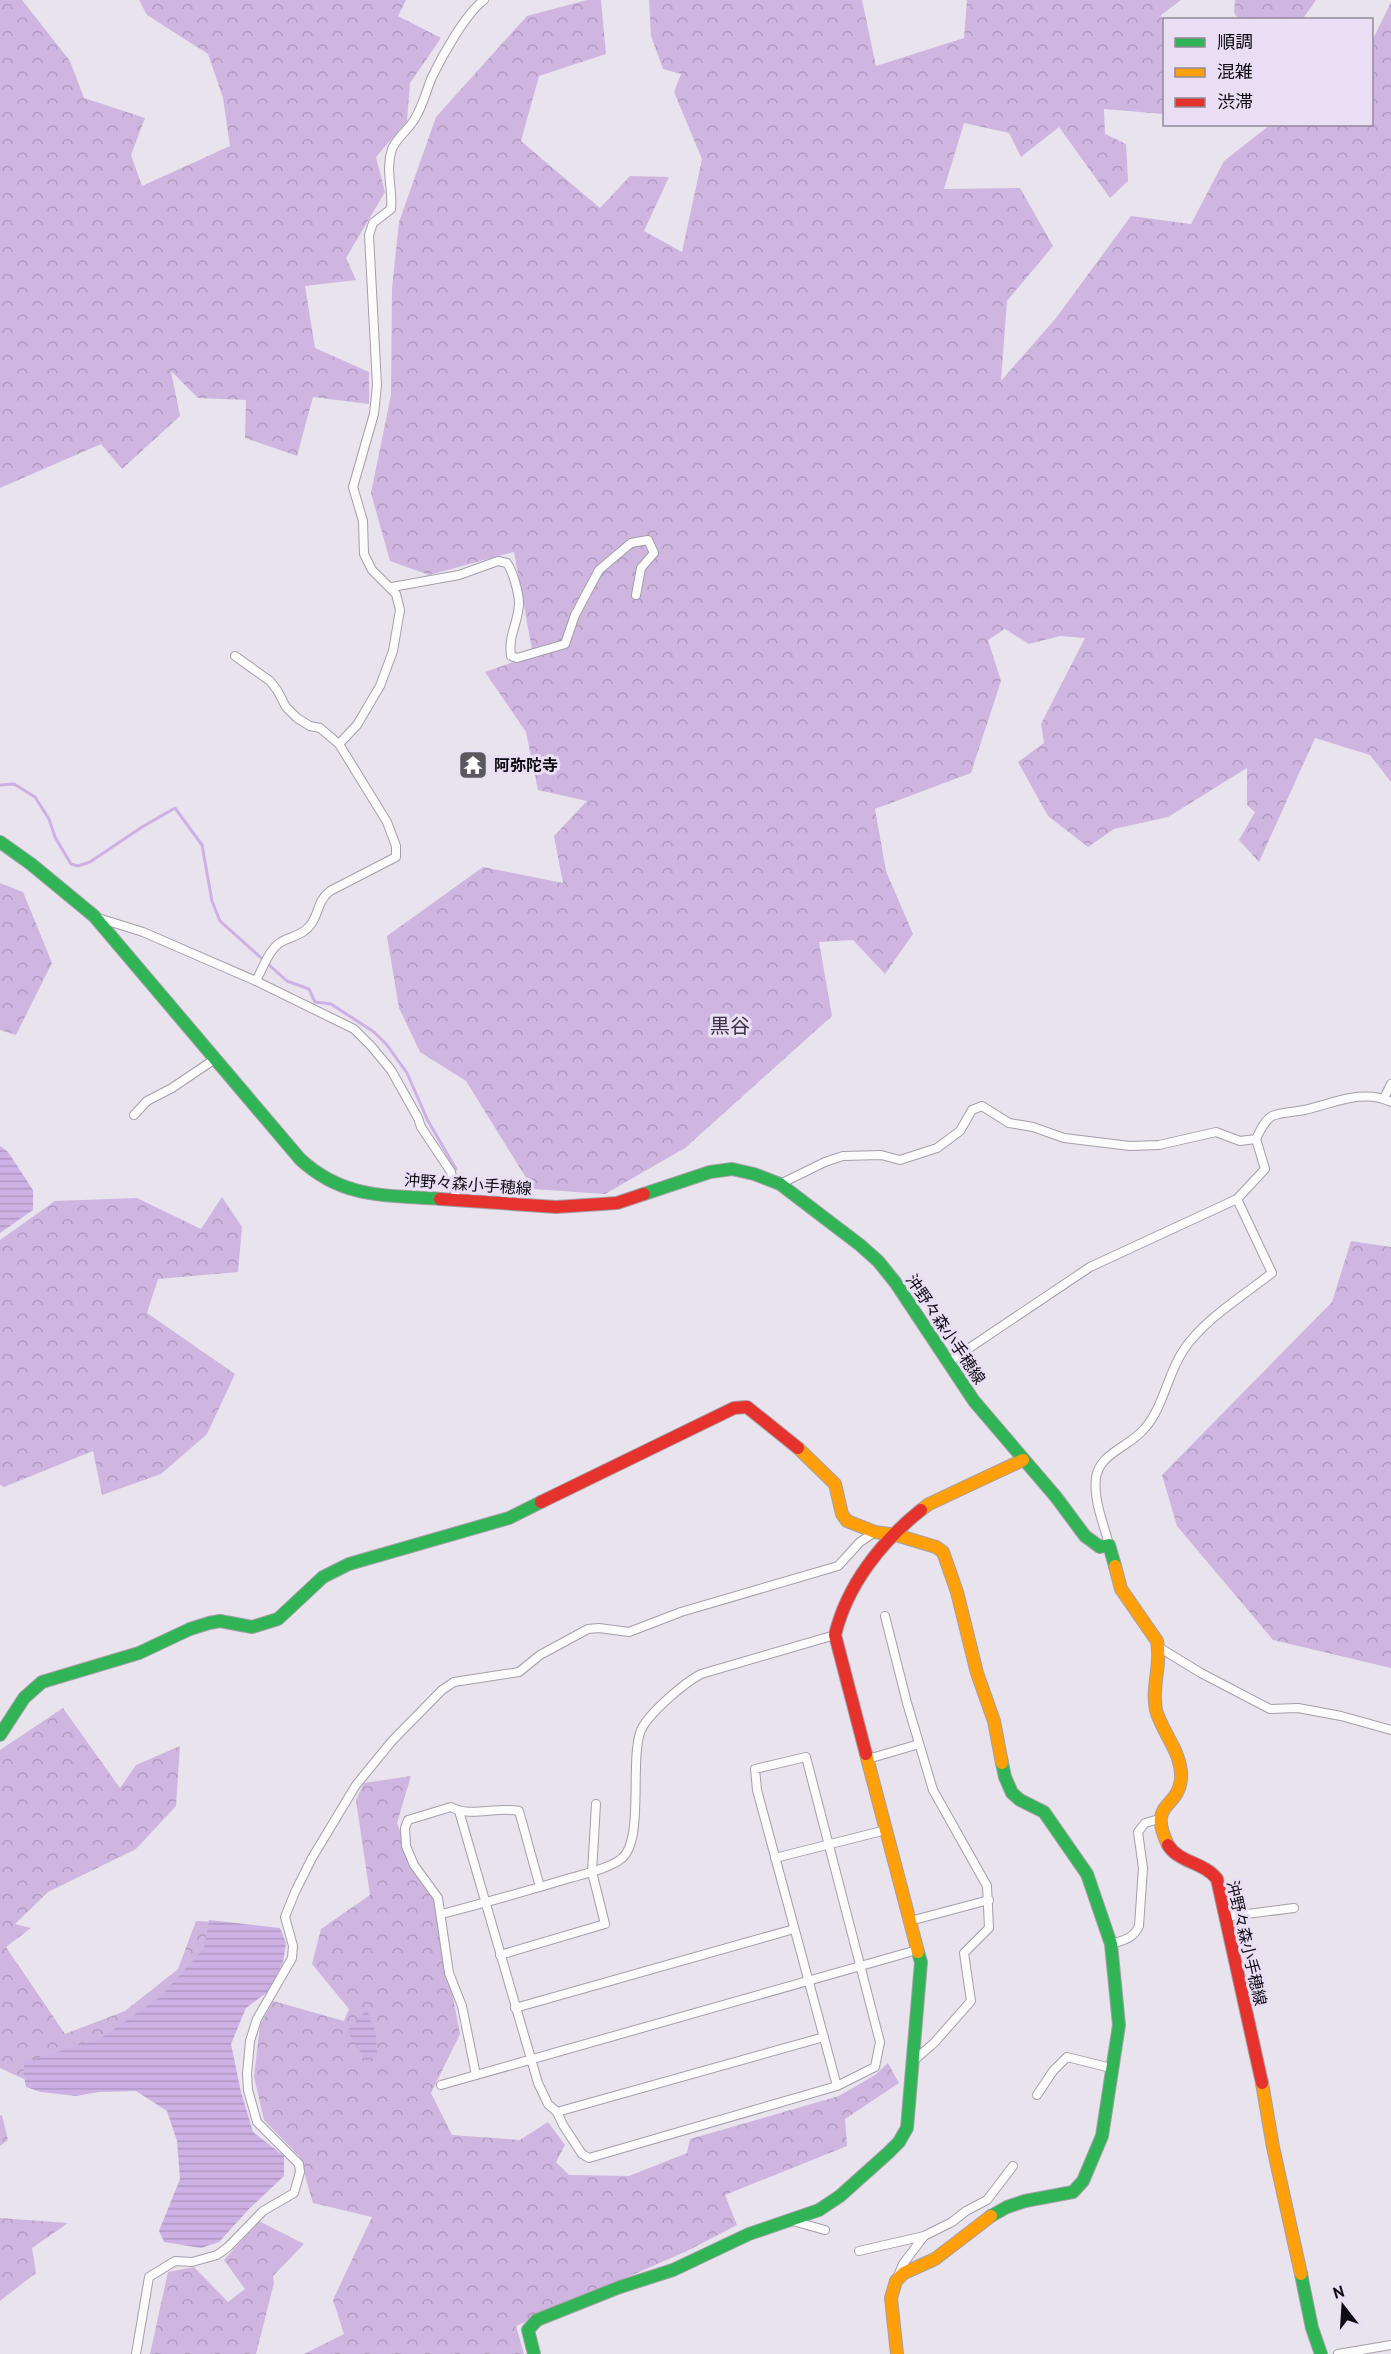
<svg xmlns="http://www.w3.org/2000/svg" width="1391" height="2354" viewBox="0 0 1391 2354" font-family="'PT Sans','Noto Sans JP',sans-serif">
<defs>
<pattern id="forest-crowns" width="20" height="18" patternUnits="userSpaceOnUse" patternTransform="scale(1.5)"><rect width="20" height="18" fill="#ceb6e0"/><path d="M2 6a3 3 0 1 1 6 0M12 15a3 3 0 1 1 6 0" fill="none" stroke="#b09bbf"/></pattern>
<pattern id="water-rules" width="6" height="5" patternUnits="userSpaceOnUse" patternTransform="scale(1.5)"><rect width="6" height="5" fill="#cdb1e4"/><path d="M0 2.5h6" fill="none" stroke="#af97c3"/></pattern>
</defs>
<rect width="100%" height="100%" fill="#e9e3ee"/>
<!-- forest -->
<g fill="url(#forest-crowns)">
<path d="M 0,0 L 22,0 L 70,61 L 84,98 L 145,118 L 131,155 L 142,186 L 230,146 L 223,98 L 208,54 L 147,15 L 139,0 L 406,0 L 398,16 L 441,38 L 410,83 L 407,121 L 376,157 L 385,192 L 346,258 L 356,280 L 305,286 L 315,348 L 369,372 L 369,404 L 313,397 L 297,456 L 245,438 L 246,400 L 198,398 L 171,371 L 180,416 L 122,469 L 101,444 L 0,488 Z"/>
<path d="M 587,0 L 601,0 L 606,54 L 539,76 L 521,141 L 600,208 L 630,176 L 669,177 L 644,231 L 682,252 L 702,159 L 674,92 L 681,74 L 663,69 L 651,36 L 649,0 L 862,0 L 876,66 L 964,38 L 967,0 L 1181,0 L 1161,15 L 1164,22 L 1164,114 L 1104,109 L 1105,134 L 1126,144 L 1128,181 L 1110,198 L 1059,127 L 1021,157 L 1009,133 L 964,123 L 944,189 L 1020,188 L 1053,246 L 1007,301 L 1001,381 L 1056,318 L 1131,216 L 1191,224 L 1224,161 L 1270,125 L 1372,124 L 1372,41 L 1391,2 L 1391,782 L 1370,755 L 1315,738 L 1259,862 L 1239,840 L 1255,812 L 1247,805 L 1247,768 L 1168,817 L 1114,829 L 1088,847 L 1048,816 L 1018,762 L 1044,743 L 1041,724 L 1085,638 L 1060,636 L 1029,644 L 1005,629 L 988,640 L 1001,681 L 971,773 L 875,809 L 886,871 L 913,934 L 885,974 L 853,940 L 819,942 L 832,1016 L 685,1148 L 605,1194 L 533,1189 L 466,1081 L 420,1052 L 399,1008 L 387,936 L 483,867 L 563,883 L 554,836 L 587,801 L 538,790 L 526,732 L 485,672 L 533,655 L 514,552 L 429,575 L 390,561 L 371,493 L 391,395 L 392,288 L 399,222 L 436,117 L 527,16 Z"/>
<path d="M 1235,0 L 1316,0 L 1302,20 L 1238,19 L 1234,12 Z"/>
<path d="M 0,883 L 23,892 L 52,963 L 16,1035 L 0,1030 Z"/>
<path d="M 222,1197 L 242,1227 L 238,1272 L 158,1279 L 147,1313 L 235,1374 L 207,1434 L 161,1474 L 102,1495 L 93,1451 L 4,1487 L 0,1485 L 0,1240 L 55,1201 L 137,1198 L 201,1229 Z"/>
<path d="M 1351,1241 L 1391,1247 L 1391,1668 L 1273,1640 L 1177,1526 L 1162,1475 L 1332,1302 Z"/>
<path d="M 63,1708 L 120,1788 L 136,1765 L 180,1746 L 176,1806 L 136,1849 L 48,1892 L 15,1924 L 31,1928 L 6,1947 L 65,2034 L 125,2011 L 178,1969 L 196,1921 L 216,1922 L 200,1978 L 111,2047 L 26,2080 L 0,2068 L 0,1750 Z"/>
<path d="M 411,1776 L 397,1823 L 419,1880 L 435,1903 L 460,2034 L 431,2093 L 452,2135 L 520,2140 L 548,2122 L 565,2145 L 556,2162 L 569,2175 L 629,2176 L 687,2153 L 690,2139 L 839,2096 L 875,2075 L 888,2063 L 899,2083 L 845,2119 L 847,2146 L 725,2195 L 737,2225 L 687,2251 L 516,2326 L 524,2354 L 304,2354 L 344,2334 L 333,2300 L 372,2217 L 313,2203 L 299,2156 L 264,2120 L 254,2077 L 260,2025 L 273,2001 L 344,2021 L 349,2009 L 312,1964 L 321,1929 L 370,1895 L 356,1800 L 364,1783 Z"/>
<path d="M 2,2115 L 8,2140 L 0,2146 L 0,2150 L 0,2116 Z"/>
<path d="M 0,2218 L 68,2223 L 32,2248 L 36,2273 L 0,2301 Z"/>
<path d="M 259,2221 L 304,2244 L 273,2276 L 274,2283 L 256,2354 L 150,2354 L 168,2272 L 194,2267 L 228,2302 L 245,2289 L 224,2260 Z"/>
</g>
<!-- water -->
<g fill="url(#water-rules)">
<path d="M 0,1146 L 8,1152 L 33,1190 L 33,1210 L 0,1233 Z"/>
<path d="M 209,1920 L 280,1928 L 286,1943 L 283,1962 L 269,1991 L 246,2008 L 231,2044 L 241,2092 L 253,2132 L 284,2156 L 284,2176 L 249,2209 L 219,2242 L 201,2248 L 164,2242 L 159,2231 L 180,2179 L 177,2141 L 167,2111 L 136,2091 L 99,2092 L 76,2096 L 41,2092 L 26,2087 L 23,2071 L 25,2062 L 101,2038 L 161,1996 L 204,1948 Z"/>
<path d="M 367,2010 L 376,2034 L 377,2055 L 366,2061 L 347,2031 Z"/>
</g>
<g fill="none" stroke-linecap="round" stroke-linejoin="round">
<!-- stream -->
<path stroke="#cdb1e4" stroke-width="3" d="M 0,785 L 14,784 L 35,797 L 49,819 L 55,837 L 71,864 L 78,866 L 90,862 L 142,827 L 175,808 L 202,845 L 212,901 L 220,921 L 287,981 L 309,989 L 315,1002 L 331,1004 L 374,1032 L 387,1045 L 407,1073 L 428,1121 L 456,1169"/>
<!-- street casing -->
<g stroke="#a49fa8" stroke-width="10">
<g id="street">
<path d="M 392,587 L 459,575 L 498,561 L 507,563 C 513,572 519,593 519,604 C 518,624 508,635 511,656 L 517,658 L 565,644 L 575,615 L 599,570 L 631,543 L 648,540 L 654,553 L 641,568 L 636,595"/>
<path d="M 235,656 L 270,681 L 277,690 L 286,707 L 297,718 L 310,726 L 320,728 L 339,744 L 387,822 L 396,846 L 396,857 L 330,891 C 317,902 320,910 312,923 C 304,935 292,936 281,942 C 269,949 262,970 256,981"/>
<path d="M 339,744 L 357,725 L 380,686 L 393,651 L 400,610 L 396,594 L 372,570 L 364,554 L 363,521 L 353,487 L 374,414 L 377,385 L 369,235 L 373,223 L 391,209 C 393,188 385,170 392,149 C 397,137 408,130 414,120 C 423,106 426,91 432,77 C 442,56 466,13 484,0"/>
<path d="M 95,917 L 143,932 L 256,981 L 354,1029 L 371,1046 L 391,1070 L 418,1118 L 421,1127 L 451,1172 L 457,1200"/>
<path d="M 1384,1098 L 1391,1084"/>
<path d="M 134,1115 L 147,1101 L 172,1088 L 215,1059"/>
<path d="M 780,1184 L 825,1162 L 843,1156 L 881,1155 L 900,1160 L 937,1148 L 960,1131 L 972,1110 L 982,1106 L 1009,1123 L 1033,1127 L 1064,1138 L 1130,1146 L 1159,1145 L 1216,1132 L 1240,1141 L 1256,1139 C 1260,1131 1264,1121 1272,1116 C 1281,1112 1295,1112 1304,1110 C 1332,1104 1363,1088 1391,1102"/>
<path d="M 947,1363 L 1090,1267 L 1237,1199 L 1265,1169 L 1256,1139"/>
<path d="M 1109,1545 C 1104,1524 1093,1500 1096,1478 C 1099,1453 1130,1447 1145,1428 C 1164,1406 1167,1375 1183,1351 C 1203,1320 1244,1295 1272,1273 L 1237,1199"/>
<path d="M 885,1616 L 907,1703 L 933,1790 L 987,1886 L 989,1928 L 964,1953 L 971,2001 L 934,2043 L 912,2062"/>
<path d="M 1160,1648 L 1201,1673 L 1270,1709 L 1298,1708 L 1341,1716 L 1391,1730"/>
<path d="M 868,1759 L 919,1744"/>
<path d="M 459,1811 L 538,2083 L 548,2104 L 557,2112 L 563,2125 L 582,2154 L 589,2158 L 837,2086 L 875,2067 L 880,2042 L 806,1757 L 755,1769 L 757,1790 L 837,2086"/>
<path d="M 775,1858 L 886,1830"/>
<path d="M 442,1914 C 484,1903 527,1891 570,1878 C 584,1874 610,1868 621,1859 C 645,1841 629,1760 641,1730 C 649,1713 684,1683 701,1674 L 835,1635"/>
<path d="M 1224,1917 L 1294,1908"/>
<path d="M 910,1921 L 989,1900"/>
<path d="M 1111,1944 C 1124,1940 1133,1939 1139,1926 L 1143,1868 L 1138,1832 L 1145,1823 L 1159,1819"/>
<path d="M 500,1955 L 605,1924 L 592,1872 L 596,1804"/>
<path d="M 515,2008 L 794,1929"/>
<path d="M 476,2075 L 462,2006 L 449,1973 L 438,1898 L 414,1865 L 406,1846 L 405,1828 L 408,1820 L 451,1807 C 470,1818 497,1806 519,1811 L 540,1887"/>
<path d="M 441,2085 L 917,1950"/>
<path d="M 1037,2095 L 1053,2071 L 1067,2057 L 1111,2068"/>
<path d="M 557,2112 L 824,2037"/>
<path d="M 789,2220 L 825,2230"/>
<path d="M 859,2251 L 924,2236 L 952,2222 L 966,2211 L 987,2200 L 1013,2166"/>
<path d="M 898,2276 L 903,2264 L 924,2236"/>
<path d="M 136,2354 L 149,2277 L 175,2261 L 192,2262 L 217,2255 L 228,2247 L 263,2211 L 294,2193 L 300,2172 L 299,2164 L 257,2122 L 248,2090 L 247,2074 L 250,2041 L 257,2019 L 292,1958 L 293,1946 L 285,1917 L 295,1892 L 312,1858 L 356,1785 L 392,1741 L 442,1690 L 454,1682 L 519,1672 L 540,1655 L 588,1629 L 599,1628 L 629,1632 L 681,1612 L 838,1566 L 860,1542 L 875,1532"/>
<path d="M 1338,2354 L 1391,2345"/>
</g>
</g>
<!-- fast casing -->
<g stroke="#a49fa8" stroke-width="14">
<g id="fast">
<path d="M 0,842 L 31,864 L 94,916 L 300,1159 C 343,1199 386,1195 440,1199"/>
<path d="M 644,1194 L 710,1172 L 732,1169 L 754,1174 L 780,1184 L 860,1245 L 878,1261 L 895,1282 L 974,1401 L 1056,1497 L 1085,1536 L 1100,1547 L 1109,1545 L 1115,1566"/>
<path d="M 0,1735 L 24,1698 L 42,1682 L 139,1653 L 190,1629 L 209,1623 L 220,1621 L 252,1627 L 278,1619 L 323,1577 L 349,1564 L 509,1518 L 541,1502"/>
<path d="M 991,2216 L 1007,2207 L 1025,2201 L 1073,2192 L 1083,2181 L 1102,2136 L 1119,2025 L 1111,1944 L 1087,1874 L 1044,1812 L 1020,1800 L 1012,1793 L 1005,1777 L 1002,1763"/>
<path d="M 1301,2274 L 1312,2328 L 1321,2354"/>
<path d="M 534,2354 L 528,2330 L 537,2320 L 620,2287 L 673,2270 L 749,2234 L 819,2210 L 840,2196 L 888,2153 L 899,2142 L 907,2128 L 921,1962 L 918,1952"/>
</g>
</g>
<!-- slow casing -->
<g stroke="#a49fa8" stroke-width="14">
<g id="slow">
<path d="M 798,1448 L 835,1484 L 842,1514 L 847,1521 L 875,1532 L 896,1535 L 936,1547 L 943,1552 L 957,1592 L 977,1673 L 994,1721 L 1002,1763"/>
<path d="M 921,1510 L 929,1504 L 1023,1460"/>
<path d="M 1115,1566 L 1121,1589 L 1157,1641 C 1162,1664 1151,1687 1156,1710 C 1162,1733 1183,1753 1181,1779 C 1178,1810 1147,1801 1168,1845"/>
<path d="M 866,1754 L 918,1952"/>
<path d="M 1262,2083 L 1273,2147 L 1301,2274"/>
<path d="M 897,2354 L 891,2298 L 896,2281 L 904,2273 L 935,2259 L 991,2216"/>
</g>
</g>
<!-- jam casing -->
<g stroke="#a49fa8" stroke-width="14">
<g id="jam">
<path d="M 440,1199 L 556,1207 L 617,1203 L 644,1194"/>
<path d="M 541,1502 L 734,1408 L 747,1407 L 798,1448"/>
<path d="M 866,1754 L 835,1635 C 847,1585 881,1542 921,1510"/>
<path d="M 1168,1845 C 1179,1863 1204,1862 1217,1879 L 1262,2083"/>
</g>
</g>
<!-- street -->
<use href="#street" stroke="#fcfbfc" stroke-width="8"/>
<!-- fast -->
<use href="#fast" stroke="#30b455" stroke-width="12"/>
<!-- slow -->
<use href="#slow" stroke="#ff9f0a" stroke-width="12"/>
<!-- jam -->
<use href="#jam" stroke="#e5322d" stroke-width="12"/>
</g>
<!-- icons -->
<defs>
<g id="temple-square" transform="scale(1.5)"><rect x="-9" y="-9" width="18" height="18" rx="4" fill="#5b575f" stroke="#e9def3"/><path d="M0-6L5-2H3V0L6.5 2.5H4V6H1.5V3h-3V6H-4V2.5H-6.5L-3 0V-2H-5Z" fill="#fff"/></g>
</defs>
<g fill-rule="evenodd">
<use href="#temple-square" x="473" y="765"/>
</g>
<g text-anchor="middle" stroke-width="6" stroke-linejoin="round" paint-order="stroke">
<!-- poi labels -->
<g font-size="16" font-weight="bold" fill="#0e0b12" stroke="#e9def3" text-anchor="start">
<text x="494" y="771">阿弥陀寺</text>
</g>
<!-- street labels -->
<g font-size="16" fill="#0e0b12" stroke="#e9def3">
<text transform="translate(468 1184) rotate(4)" y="6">沖野々森小手穂線</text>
<text transform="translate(946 1329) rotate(56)" y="6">沖野々森小手穂線</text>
<text transform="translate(1247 1943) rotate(77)" y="6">沖野々森小手穂線</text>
</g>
<!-- quarter labels -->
<g font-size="20" fill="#3b3243" stroke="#e9def3">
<text x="730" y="1033">黒谷</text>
</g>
</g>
<!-- legend -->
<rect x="1163" y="18" width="210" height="108" fill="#e9def3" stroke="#918a99" stroke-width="1.5"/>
<rect x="1175" y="38" width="30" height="9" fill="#30b455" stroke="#918a99" stroke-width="1.5"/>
<text x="1217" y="48" font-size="18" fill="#0e0b12">順調</text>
<rect x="1175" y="68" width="30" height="9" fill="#ff9f0a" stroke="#918a99" stroke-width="1.5"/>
<text x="1217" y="78" font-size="18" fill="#0e0b12">混雑</text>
<rect x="1175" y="98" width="30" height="9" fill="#e5322d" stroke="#918a99" stroke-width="1.5"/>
<text x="1217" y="108" font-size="18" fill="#0e0b12">渋滞</text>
<!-- north arrow -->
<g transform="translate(1343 2306) rotate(343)" stroke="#e9def3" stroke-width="4.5" paint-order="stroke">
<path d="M0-4.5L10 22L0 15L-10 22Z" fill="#0e0b12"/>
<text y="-9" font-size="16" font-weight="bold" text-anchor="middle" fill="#0e0b12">N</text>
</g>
</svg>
